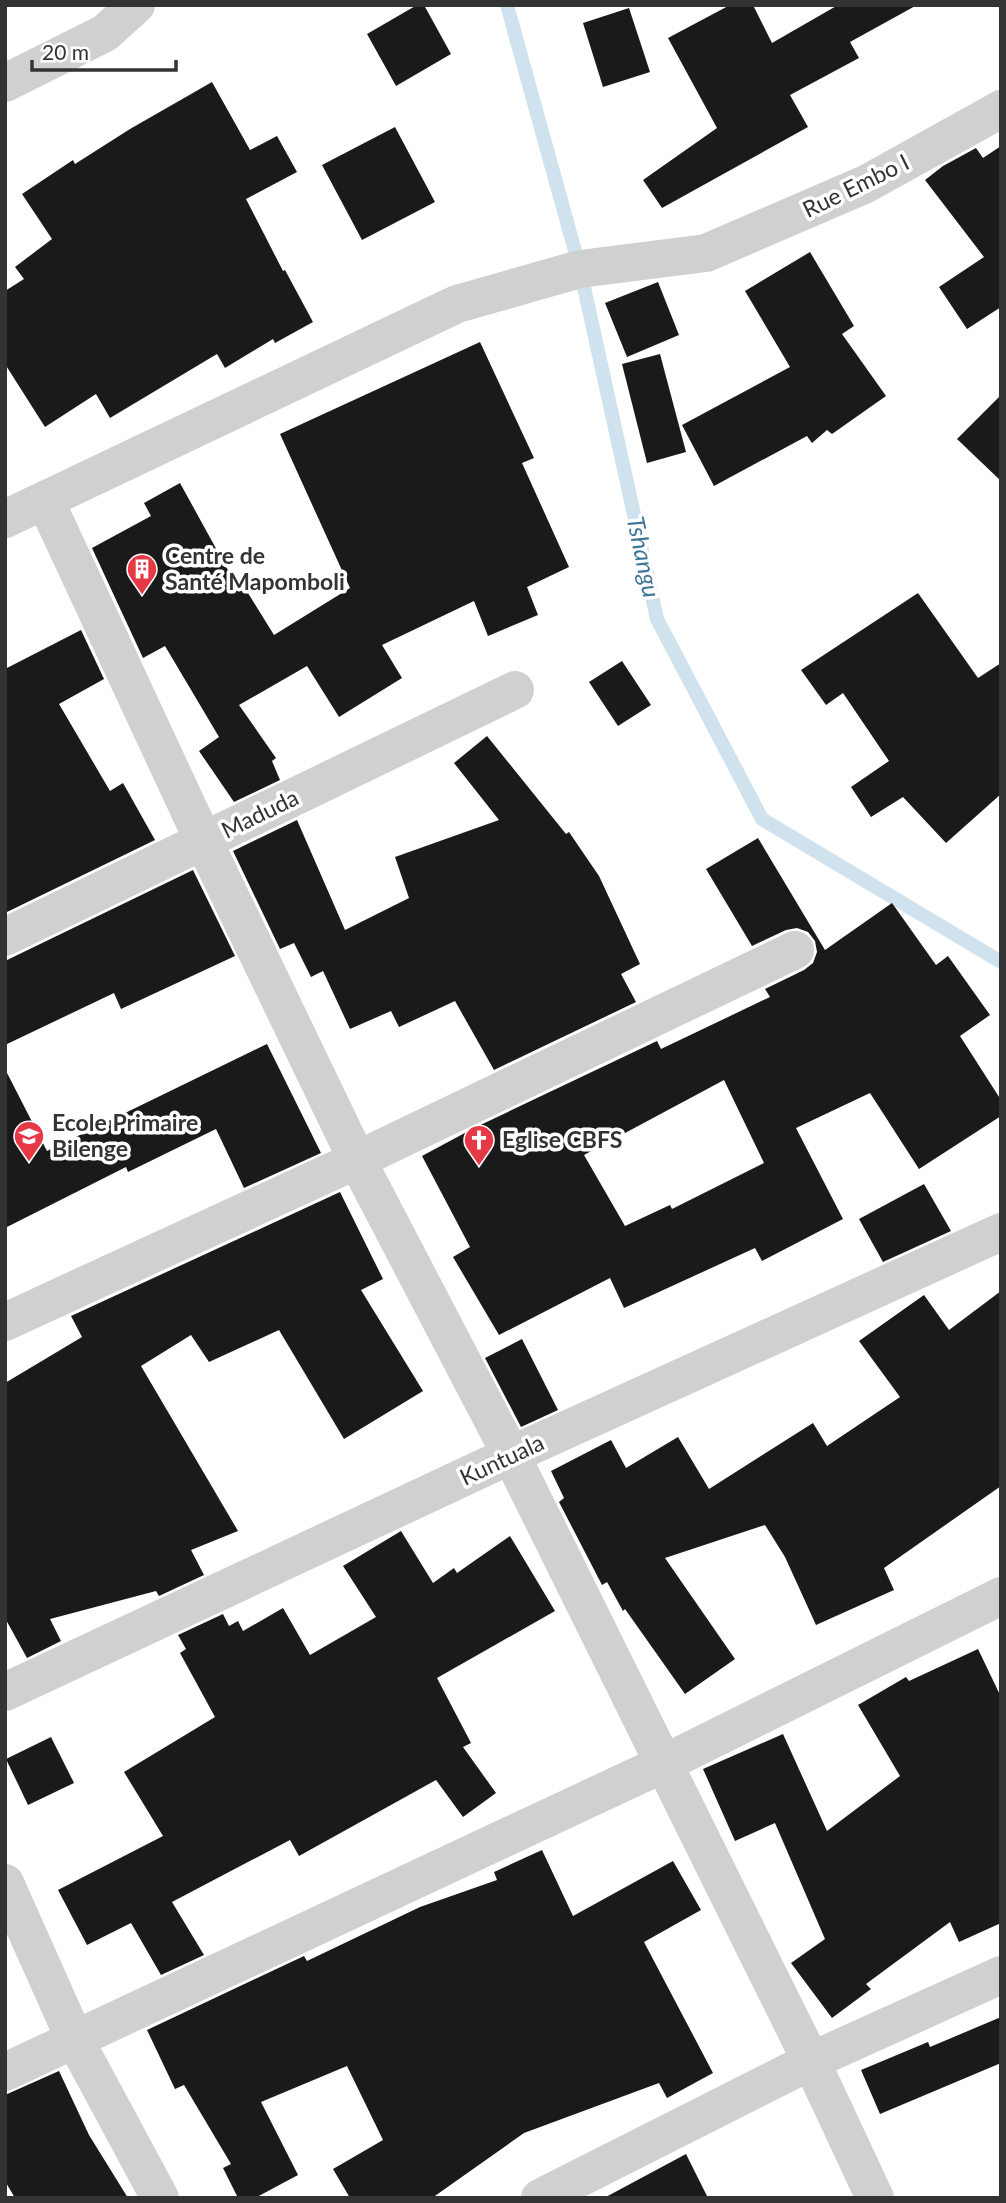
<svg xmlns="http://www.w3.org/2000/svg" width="1006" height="2203" viewBox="0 0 1006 2203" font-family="Lato,sans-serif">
<rect width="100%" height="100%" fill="#fff"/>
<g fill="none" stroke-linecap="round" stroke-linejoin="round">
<!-- stream -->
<path stroke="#cfe2ee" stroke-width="14" d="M 507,5 L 580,269 L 657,619 L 762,819 L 1001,962"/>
</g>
<!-- building -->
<g fill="#1a1a1a" fill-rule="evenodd">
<path d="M 417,5 L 424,5 L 451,54 L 396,86 L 367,34 Z"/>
<path d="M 730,5 L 753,5 L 772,43 L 838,5 L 917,5 L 850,42 L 859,58 L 790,95 L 808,127 L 662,208 L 643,180 L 717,128 L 668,38 Z"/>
<path d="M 629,8 L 650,72 L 603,87 L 583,23 Z"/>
<path d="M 212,82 L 250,150 L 277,136 L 297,172 L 246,199 L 283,271 L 285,270 L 313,322 L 275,343 L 273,339 L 225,368 L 217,354 L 110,418 L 96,394 L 45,427 L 5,364 L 5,291 L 24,279 L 15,267 L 52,239 L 22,194 L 73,160 L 75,164 L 130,129 Z"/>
<path d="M 395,127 L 435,202 L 362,240 L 322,165 Z"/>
<path d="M 1001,146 L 1001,307 L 967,329 L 939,287 L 984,257 L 925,180 L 943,166 L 976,148 L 983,158 Z"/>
<path d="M 810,252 L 854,326 L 842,334 L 886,396 L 832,434 L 827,430 L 812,443 L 807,436 L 714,486 L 682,425 L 790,367 L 745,291 Z"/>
<path d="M 658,282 L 679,335 L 627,357 L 605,303 Z"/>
<path d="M 480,342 L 534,458 L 522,463 L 569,567 L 527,587 L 538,615 L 488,636 L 474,601 L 382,645 L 402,678 L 339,717 L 307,666 L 239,705 L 276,758 L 272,761 L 280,780 L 234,802 L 199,751 L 219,737 L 165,646 L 143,658 L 92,548 L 151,516 L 144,503 L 180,483 L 235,583 L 240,580 L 274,635 L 350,588 L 280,434 Z"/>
<path d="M 660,354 L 686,452 L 647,463 L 622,364 Z"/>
<path d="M 1001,395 L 1001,481 L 957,439 Z"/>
<path d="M 918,593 L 978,678 L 1001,663 L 1001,794 L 946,843 L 903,797 L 871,817 L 851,787 L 889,761 L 843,693 L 826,705 L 801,670 Z"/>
<path d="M 81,630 L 104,679 L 59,704 L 110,791 L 123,783 L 155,840 L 7,912 L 5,908 L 5,669 Z"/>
<path d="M 622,661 L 651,705 L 618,726 L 589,682 Z"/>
<path d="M 487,736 L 566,834 L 569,832 L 599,876 L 640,964 L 621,974 L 636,1002 L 494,1070 L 455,1001 L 399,1027 L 391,1011 L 350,1029 L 323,971 L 311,977 L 294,943 L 280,949 L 233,851 L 297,820 L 345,930 L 409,898 L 395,857 L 499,820 L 454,763 Z"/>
<path d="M 758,838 L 825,950 L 892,903 L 936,965 L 948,956 L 990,1015 L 960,1036 L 1001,1100 L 1001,1116 L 919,1169 L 870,1093 L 796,1128 L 843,1219 L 762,1261 L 755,1248 L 624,1308 L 610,1278 L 499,1335 L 453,1257 L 470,1247 L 422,1156 L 474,1128 L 657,1041 L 661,1049 L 770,997 L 765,989 L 804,970 L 813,963 L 817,952 L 815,941 L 808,932 L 797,928 L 786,930 L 752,946 L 706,869 ZM 724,1080 L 764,1163 L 672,1209 L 670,1205 L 625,1226 L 584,1155 Z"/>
<path d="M 193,870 L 235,956 L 121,1009 L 114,993 L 5,1045 L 5,961 Z"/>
<path d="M 267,1044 L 321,1153 L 244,1188 L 216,1129 L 128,1172 L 126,1167 L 5,1228 L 5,1069 L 47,1151 Z"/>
<path d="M 924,1184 L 951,1231 L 883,1262 L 859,1219 Z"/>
<path d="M 340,1192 L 383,1279 L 361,1290 L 423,1391 L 344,1439 L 279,1330 L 209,1362 L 191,1335 L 141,1366 L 238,1531 L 191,1550 L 204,1575 L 159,1596 L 156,1591 L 50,1619 L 61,1641 L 27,1658 L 5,1618 L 5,1383 L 82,1337 L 71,1316 Z"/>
<path d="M 1001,1291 L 1001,1486 L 884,1568 L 894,1590 L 816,1625 L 785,1557 L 765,1525 L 665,1558 L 735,1659 L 685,1694 L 625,1609 L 623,1611 L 607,1582 L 602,1585 L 559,1502 L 564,1498 L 551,1471 L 611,1440 L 626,1468 L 678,1437 L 709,1489 L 813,1423 L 827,1446 L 900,1397 L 859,1341 L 924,1295 L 949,1330 Z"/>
<path d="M 522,1339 L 558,1410 L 521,1427 L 485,1358 Z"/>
<path d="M 401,1531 L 433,1583 L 454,1568 L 457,1573 L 510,1536 L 555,1611 L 437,1678 L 471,1743 L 463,1747 L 496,1793 L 463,1817 L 436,1780 L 299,1856 L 290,1840 L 172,1902 L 204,1955 L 161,1975 L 131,1923 L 87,1945 L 58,1890 L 163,1836 L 124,1772 L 215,1717 L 180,1653 L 186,1649 L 178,1635 L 223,1614 L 229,1626 L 238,1621 L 243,1631 L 283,1608 L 310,1655 L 376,1617 L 343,1566 Z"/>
<path d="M 978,1649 L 1001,1697 L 1001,1923 L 959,1942 L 950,1922 L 866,1984 L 871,1989 L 832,2018 L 791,1963 L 825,1939 L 775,1823 L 735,1841 L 703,1769 L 783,1734 L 827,1831 L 900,1776 L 858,1705 L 906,1677 L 909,1681 Z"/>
<path d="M 51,1737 L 74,1783 L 28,1805 L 6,1759 Z"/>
<path d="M 542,1850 L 573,1916 L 673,1861 L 701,1910 L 644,1942 L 713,2073 L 667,2098 L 659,2083 L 524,2133 L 432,2198 L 350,2198 L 333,2169 L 383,2140 L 347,2066 L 261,2102 L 298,2175 L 255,2198 L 238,2198 L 223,2168 L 231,2164 L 184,2085 L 175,2089 L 147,2030 L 304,1956 L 307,1961 L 420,1907 L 497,1880 L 494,1872 Z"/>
<path d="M 1001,2017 L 1001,2063 L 880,2114 L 861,2070 L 928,2042 L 930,2047 Z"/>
<path d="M 59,2071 L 89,2135 L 128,2198 L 15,2198 L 5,2181 L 5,2095 Z"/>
<path d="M 686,2154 L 708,2198 L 604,2198 Z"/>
</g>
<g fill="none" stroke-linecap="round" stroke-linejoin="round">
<!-- minor -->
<g stroke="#d0d0d0" stroke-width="38">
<path d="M 5,83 L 105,33 L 136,5"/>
<path d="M 45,500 L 204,842 L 357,1160 L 511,1455 L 811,2061 L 875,2198"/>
<path d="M 5,519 L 457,304 L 580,269 L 706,253 L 866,184 L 1001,109"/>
<path d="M 5,937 L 515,690"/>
<path d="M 5,1322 L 357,1160 L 795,950"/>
<path d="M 5,1692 L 511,1455 L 1001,1232"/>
<path d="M 5,1883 L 75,2040 L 160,2198"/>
<path d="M 5,2072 L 665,1763 L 1001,1596"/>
<path d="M 540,2198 L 811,2061 L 1001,1975"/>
</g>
</g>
<!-- icons -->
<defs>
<g id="building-pin" transform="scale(1.575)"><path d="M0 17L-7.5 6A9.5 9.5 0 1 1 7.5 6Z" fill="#e63946" stroke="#fff"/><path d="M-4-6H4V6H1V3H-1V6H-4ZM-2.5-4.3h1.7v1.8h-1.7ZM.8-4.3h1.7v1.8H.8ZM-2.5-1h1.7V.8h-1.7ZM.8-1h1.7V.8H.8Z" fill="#fff"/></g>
<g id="school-pin" transform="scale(1.575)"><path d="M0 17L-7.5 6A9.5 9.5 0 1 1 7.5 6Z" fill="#e63946" stroke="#fff"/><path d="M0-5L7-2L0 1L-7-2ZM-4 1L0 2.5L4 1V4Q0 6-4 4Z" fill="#fff"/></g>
<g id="church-pin" transform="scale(1.575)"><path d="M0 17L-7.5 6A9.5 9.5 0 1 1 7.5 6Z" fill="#e63946" stroke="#fff"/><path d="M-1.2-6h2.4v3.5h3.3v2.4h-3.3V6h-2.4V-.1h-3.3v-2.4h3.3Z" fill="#fff"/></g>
</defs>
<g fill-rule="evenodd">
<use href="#building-pin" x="142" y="569"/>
<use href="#school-pin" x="29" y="1136"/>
<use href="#church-pin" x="479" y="1140"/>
</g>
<g text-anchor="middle" stroke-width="7" stroke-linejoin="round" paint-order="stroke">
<!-- street labels -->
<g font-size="23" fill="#333" stroke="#fff">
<text transform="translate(856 186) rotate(-26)" y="8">Rue Embo I</text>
<text transform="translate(260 814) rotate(-26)" y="8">Maduda</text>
<text transform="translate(502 1460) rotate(-25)" y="8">Kuntuala</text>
</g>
<!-- poi labels -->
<g font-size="23" font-weight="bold" fill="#333" stroke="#fff" text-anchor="start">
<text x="165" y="564">Centre de<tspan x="165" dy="26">Santé Mapomboli</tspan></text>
<text x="52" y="1131">Ecole Primaire<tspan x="52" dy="26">Bilenge</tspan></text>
<text x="502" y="1148">Eglise CBFS</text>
</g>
<!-- water labels -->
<g font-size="24" font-style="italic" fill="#3f7597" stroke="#fff">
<text transform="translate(643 557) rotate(78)" y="8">Tshangu</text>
</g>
</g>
<!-- border -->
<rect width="1006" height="2203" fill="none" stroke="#333333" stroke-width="14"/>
<!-- scale -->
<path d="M32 60v10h144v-10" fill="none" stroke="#333333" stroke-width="3.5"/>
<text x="42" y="60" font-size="21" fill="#333333" stroke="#ffffff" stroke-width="5" paint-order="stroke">20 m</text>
</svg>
